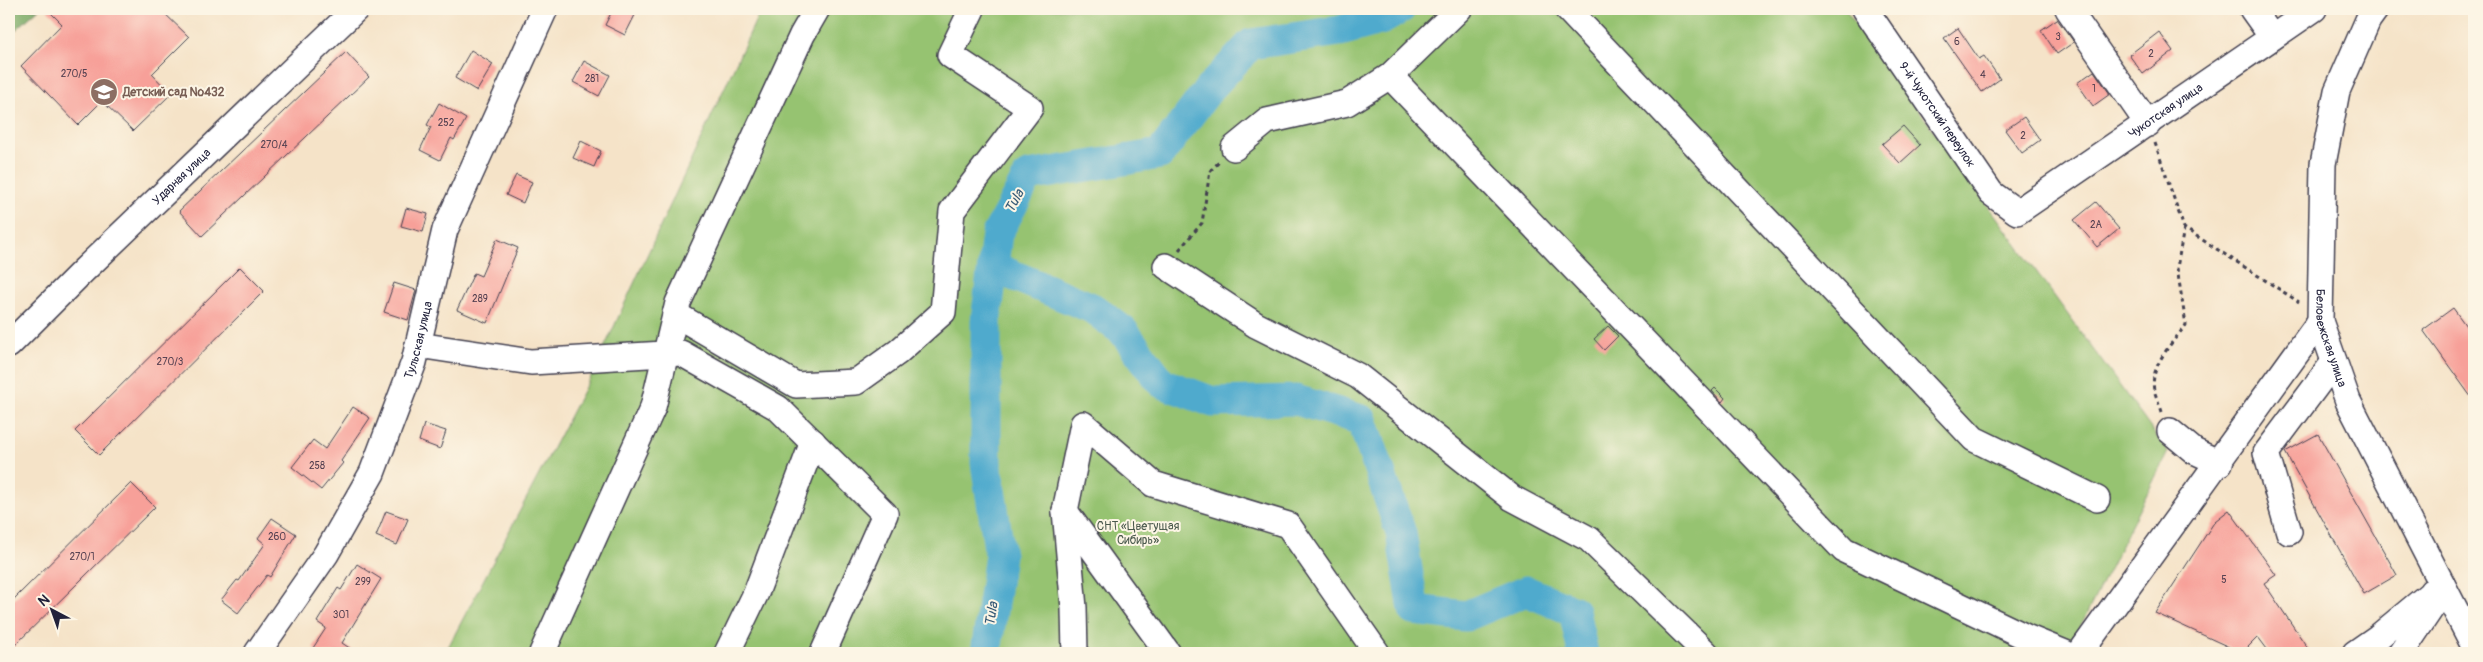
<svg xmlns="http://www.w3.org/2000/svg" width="2483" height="662" viewBox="0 0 2483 662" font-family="Pangolin,sans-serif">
<rect width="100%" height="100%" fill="#fcf5e5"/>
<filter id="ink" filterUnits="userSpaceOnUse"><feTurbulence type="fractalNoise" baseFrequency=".02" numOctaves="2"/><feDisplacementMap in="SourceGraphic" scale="10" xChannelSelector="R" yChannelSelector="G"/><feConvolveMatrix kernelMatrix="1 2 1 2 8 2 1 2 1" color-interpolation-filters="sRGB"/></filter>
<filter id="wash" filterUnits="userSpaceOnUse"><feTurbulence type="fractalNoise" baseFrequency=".0096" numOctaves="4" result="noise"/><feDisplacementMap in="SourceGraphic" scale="20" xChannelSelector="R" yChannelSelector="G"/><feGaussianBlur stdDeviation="1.12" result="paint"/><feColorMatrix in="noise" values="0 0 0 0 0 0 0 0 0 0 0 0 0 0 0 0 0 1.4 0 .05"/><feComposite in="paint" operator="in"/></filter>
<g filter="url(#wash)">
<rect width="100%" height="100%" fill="#f5e3c8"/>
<!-- green -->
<path fill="#96c371" stroke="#5c7256" d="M 761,9 L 1845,9 L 2168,452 L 2067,653 L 445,653 L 593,372 Z"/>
<!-- forest -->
<path fill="#78a963" stroke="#4d664f" d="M 9,9 L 39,9 L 9,36 Z"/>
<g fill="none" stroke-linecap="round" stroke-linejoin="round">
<!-- river -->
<g stroke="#4faacd" stroke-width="31">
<path d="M 993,267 L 1092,308 L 1123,331 L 1162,383 L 1213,402 L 1296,400 L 1362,420 L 1401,533 L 1414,610 L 1466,616 L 1526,591 L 1574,611 L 1583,653"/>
<path d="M 986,653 L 1000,555 L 986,463 L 986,321 L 997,234 L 1028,176 L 1160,154 L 1209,89 L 1251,44 L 1340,31 L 1383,19 L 1400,9"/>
</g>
</g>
<g id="blocks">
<!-- building -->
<g fill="#f7a099">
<path d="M 47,9 L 160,9 L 189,37 L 152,74 L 171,94 L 133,131 L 102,101 L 78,125 L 21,66 L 62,24 Z"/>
<path d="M 613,9 L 638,9 L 625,35 L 605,25 Z"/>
<path d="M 2057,19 L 2074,42 L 2057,54 L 2041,30 Z"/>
<path d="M 1958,28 L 1979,59 L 1984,56 L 2000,79 L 1982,92 L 1944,38 Z"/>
<path d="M 2159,32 L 2173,51 L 2143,74 L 2129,55 Z"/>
<path d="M 471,50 L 493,64 L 477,91 L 455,78 Z"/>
<path d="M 346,52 L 369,77 L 202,236 L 179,211 Z"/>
<path d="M 584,61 L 610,75 L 599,96 L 573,82 Z"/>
<path d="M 2094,71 L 2110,94 L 2093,106 L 2077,83 Z"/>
<path d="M 439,103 L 466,119 L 454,140 L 451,138 L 440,160 L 420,150 L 431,127 L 427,125 Z"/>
<path d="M 2024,117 L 2040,140 L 2022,153 L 2005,130 Z"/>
<path d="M 1903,126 L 1920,145 L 1900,163 L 1882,144 Z"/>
<path d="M 581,141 L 601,151 L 594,167 L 573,158 Z"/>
<path d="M 516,175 L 532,182 L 523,203 L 506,195 Z"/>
<path d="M 2096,202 L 2119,229 L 2097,247 L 2074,220 Z"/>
<path d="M 406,208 L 428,214 L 423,232 L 401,226 Z"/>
<path d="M 497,239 L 518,248 L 487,323 L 457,310 L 474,273 L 481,276 Z"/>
<path d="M 240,267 L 264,291 L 99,455 L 75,431 Z"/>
<path d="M 394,283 L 416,290 L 408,320 L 384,312 Z"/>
<path d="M 2453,308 L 2474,337 L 2474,401 L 2423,330 Z"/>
<path d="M 1608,326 L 1618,336 L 1604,350 L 1594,339 Z"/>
<path d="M 1715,388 L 1725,398 L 1722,402 L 1712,391 Z"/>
<path d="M 353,407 L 370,418 L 341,461 L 343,463 L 321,490 L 292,467 L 313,440 L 325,449 Z"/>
<path d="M 424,424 L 446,431 L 440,449 L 419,441 Z"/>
<path d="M 2318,434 L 2397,575 L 2364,594 L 2285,452 Z"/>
<path d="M 131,483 L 155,507 L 9,651 L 9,604 Z"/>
<path d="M 2229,510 L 2276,575 L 2264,583 L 2311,653 L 2270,653 L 2258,637 L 2242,653 L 2155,613 L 2215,521 Z"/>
<path d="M 386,511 L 408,519 L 397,545 L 376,536 Z"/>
<path d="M 272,518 L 296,534 L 270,577 L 267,575 L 238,613 L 221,600 L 237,580 L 239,581 L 265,544 L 258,538 Z"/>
<path d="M 357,564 L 381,579 L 342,643 L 357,653 L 320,653 L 313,648 L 326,628 L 317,622 L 338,588 L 341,590 Z"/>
</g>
</g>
</g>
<g filter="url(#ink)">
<use href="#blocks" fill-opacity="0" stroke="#423f50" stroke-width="1"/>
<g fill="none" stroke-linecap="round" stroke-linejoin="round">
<!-- minor casing -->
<g stroke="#423f50" stroke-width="28">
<g id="minor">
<path d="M 1567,9 L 1974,439 L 2097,499"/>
<path id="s1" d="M 1865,9 L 1991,193 L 2017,212 L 2314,9"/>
<path d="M 2068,9 L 2148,124"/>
<path d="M 2252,9 L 2272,37"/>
<path id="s2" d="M 2376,9 L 2368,20 L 2337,91 L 2323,164 L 2320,321 L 2348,401 L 2474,646"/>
<path d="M 1390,76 L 1844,550 L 2026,637 L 2065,653"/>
<path d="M 1234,148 L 1267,121 L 1347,103 L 1390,76 L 1459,9"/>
<path d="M 1166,266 L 1256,325 L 1358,376 L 1512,498 L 1589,539 L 1706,653"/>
<path d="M 675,314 L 796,385 L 856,382 L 898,352 L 943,312 L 952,211 L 1030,108 L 950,55 L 972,9"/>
<path id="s3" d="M 9,345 L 82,272 L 356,9"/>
<path d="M 418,345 L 531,362 L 681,353 L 778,408 L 885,514 L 823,653"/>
<path d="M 2170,431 L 2194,451 L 2220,463"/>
<path d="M 1065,511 L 1168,653"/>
<path d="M 2289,532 L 2266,453 L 2334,362"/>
<path id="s4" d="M 257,653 L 326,554 L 372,473 L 414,362 L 445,230 L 545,9"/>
<path d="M 542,653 L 653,407 L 678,303 L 802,35 L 817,9"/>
<path d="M 727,653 L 756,593 L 813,442"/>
<path d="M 1075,653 L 1074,608 L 1065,511 L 1083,424 L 1153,484 L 1288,525 L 1377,653"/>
<path d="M 2080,653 L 2320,321"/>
<path d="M 2355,653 L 2378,637 L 2442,584"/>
<path d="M 2401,653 L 2434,604 L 2432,591"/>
</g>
</g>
<!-- path -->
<g stroke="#423f50" stroke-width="3" stroke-dasharray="4 4" stroke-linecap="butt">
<path d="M 2155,143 L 2184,228 L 2299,302"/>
<path d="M 1179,250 L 1202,223 L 1210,171 L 1219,162"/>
<path d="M 2162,412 C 2160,405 2156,397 2154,390 C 2149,366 2173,342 2186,325 L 2177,268 L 2184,228"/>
</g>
<!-- minor -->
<use href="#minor" stroke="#fff" stroke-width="25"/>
</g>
</g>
<!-- icons -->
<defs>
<g id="school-disc" transform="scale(1.4375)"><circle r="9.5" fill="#8d6e63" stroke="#fcf5e5"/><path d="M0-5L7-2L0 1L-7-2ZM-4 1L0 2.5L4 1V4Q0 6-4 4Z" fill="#fff"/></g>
</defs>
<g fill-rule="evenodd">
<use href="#school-disc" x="104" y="92"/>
</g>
<g text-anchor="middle" stroke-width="4" stroke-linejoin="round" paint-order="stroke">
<!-- number labels -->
<g font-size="10" fill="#574252">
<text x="2058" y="40">3</text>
<text x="1957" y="45">6</text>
<text x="2151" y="57">2</text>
<text x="74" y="77">270/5</text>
<text x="1983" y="78">4</text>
<text x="592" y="82">281</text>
<text x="2094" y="92">1</text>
<text x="446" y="126">252</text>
<text x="2023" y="139">2</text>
<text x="274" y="148">270/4</text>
<text x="2096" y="228">2А</text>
<text x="480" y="302">289</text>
<text x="170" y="365">270/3</text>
<text x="317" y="469">258</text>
<text x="277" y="540">260</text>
<text x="82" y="560">270/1</text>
<text x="2224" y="583">5</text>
<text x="363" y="585">299</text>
<text x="341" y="618">301</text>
</g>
<!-- education labels -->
<g font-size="12" font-weight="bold" fill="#785e54" stroke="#fcf5e5" text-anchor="start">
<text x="123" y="96">Детский сад №432</text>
</g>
<!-- street labels -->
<g font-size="12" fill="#22223b" stroke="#fcf5e5">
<text dy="4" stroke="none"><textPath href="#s1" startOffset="435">Чукотская улица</textPath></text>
<text dy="4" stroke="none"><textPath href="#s1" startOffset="128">9-й Чукотский переулок</textPath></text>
<text dy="4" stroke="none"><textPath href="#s3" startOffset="241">Ударная улица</textPath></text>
<text dy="4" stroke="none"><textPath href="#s2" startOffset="341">Беловежская улица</textPath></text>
<text dy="4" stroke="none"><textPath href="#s4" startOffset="355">Тульская улица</textPath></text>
</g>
<!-- park labels -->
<g font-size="12" fill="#4b5a4e" stroke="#fcf5e5">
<text x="1138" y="530">СНТ «Цветущая<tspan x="1138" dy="14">Сибирь»</tspan></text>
</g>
<!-- water labels -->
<g font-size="14" font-style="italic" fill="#345875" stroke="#fcf5e5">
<text transform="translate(1014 201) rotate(-61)" y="5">Tula</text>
<text transform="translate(991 614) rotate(-81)" y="5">Tula</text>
</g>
</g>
<!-- margin -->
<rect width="2483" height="662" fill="none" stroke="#fcf5e5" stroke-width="30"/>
<!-- north arrow -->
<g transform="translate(52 610) rotate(319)" stroke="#fcf5e5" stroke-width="4" paint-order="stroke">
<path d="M0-4L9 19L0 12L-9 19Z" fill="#22223b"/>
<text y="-8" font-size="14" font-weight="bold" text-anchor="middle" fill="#22223b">N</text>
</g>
</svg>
